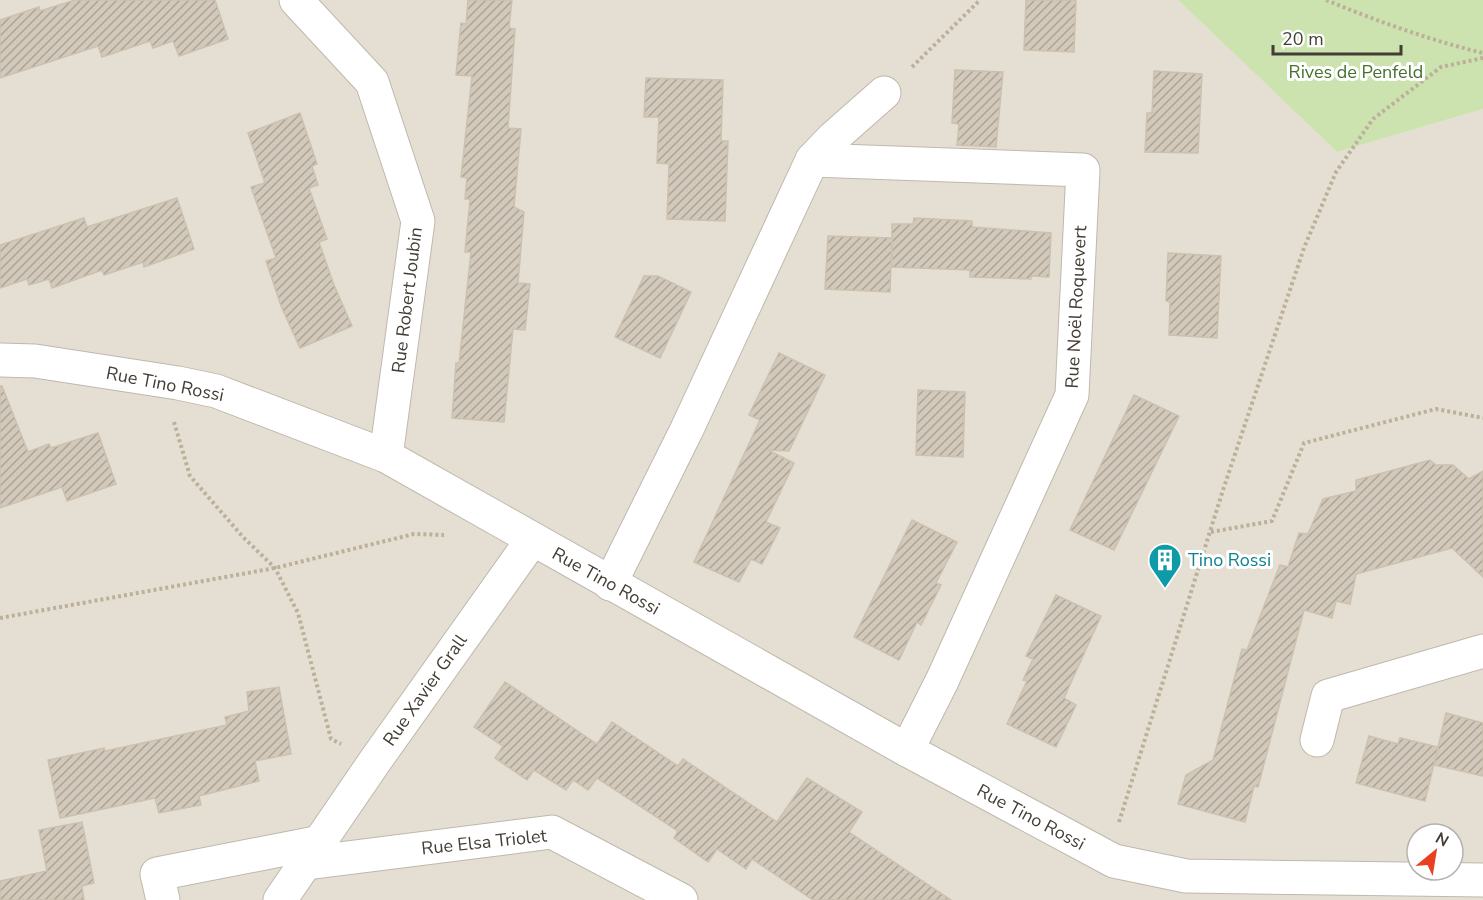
<svg xmlns="http://www.w3.org/2000/svg" width="1483" height="900" viewBox="0 0 1483 900" font-family="'Nunito Sans',sans-serif">
<defs>
<pattern id="building-hatch" width="6" height="6" patternUnits="userSpaceOnUse" patternTransform="scale(1.5)"><rect width="6" height="6" fill="#d2c9bb"/><path d="M-1 1l2-2M0 6l6-6M5 7l2-2" fill="none" stroke="#aca499"/></pattern>
</defs>
<rect width="100%" height="100%" fill="#f1ede5"/>
<!-- residential -->
<path fill="#e5dfd3" fill-rule="evenodd" d="M 0,0 L 1178,0 L 1337,152 L 1483,109 L 1483,900 L 0,900 ZM 1417,834 L 1453,834 L 1453,870 L 1417,870 Z"/>
<!-- park -->
<path fill="#cce3b0" d="M 1178,0 L 1483,0 L 1483,109 L 1337,152 Z"/>
<!-- building -->
<g fill="url(#building-hatch)" stroke="#ccc1af" stroke-width="1.5">
<path d="M 75,0 L 215,0 L 228,39 L 179,56 L 173,41 L 153,48 L 150,41 L 102,57 L 98,46 L 0,78 L 0,20 L 39,7 L 40,11 Z"/>
<path d="M 468,0 L 512,0 L 509,28 L 515,29 L 508,128 L 521,129 L 514,207 L 524,212 L 518,283 L 530,284 L 525,330 L 513,329 L 504,422 L 452,418 L 456,363 L 459,363 L 471,252 L 465,252 L 470,199 L 465,199 L 467,178 L 461,177 L 472,76 L 456,75 L 461,23 L 466,24 Z"/>
<path d="M 1026,0 L 1076,0 L 1074,52 L 1024,50 Z"/>
<path d="M 955,70 L 1003,72 L 996,147 L 957,145 L 959,124 L 952,123 Z"/>
<path d="M 1154,71 L 1202,74 L 1198,153 L 1145,152 L 1147,113 L 1152,113 Z"/>
<path d="M 646,78 L 723,80 L 721,141 L 728,141 L 725,221 L 667,219 L 669,164 L 657,163 L 659,117 L 644,117 Z"/>
<path d="M 300,113 L 317,164 L 312,166 L 318,185 L 309,188 L 327,239 L 319,242 L 334,285 L 352,326 L 300,348 L 281,306 L 266,261 L 276,258 L 251,187 L 265,183 L 248,133 Z"/>
<path d="M 177,198 L 194,249 L 144,267 L 143,262 L 104,275 L 102,270 L 52,288 L 49,279 L 29,285 L 27,279 L 0,288 L 0,245 L 84,218 L 87,227 Z"/>
<path d="M 914,218 L 972,221 L 972,227 L 1051,233 L 1049,277 L 1031,276 L 1031,279 L 970,277 L 970,270 L 892,267 L 892,224 L 913,224 Z"/>
<path d="M 828,236 L 892,238 L 890,292 L 825,289 Z"/>
<path d="M 1168,253 L 1221,256 L 1217,338 L 1169,335 L 1170,302 L 1166,301 Z"/>
<path d="M 644,276 L 658,276 L 691,292 L 660,358 L 615,337 Z"/>
<path d="M 779,353 L 825,375 L 789,451 L 768,450 L 794,463 L 766,522 L 780,528 L 762,564 L 751,559 L 739,582 L 694,562 L 760,420 L 749,415 Z"/>
<path d="M 0,386 L 2,386 L 28,452 L 49,444 L 51,448 L 98,433 L 116,484 L 67,501 L 62,487 L 0,508 Z"/>
<path d="M 918,390 L 965,392 L 963,457 L 916,455 Z"/>
<path d="M 1134,395 L 1179,416 L 1114,550 L 1070,530 Z"/>
<path d="M 1430,460 L 1436,465 L 1453,465 L 1469,479 L 1483,471 L 1483,577 L 1452,548 L 1356,574 L 1350,604 L 1336,601 L 1332,618 L 1304,610 L 1258,787 L 1254,786 L 1245,822 L 1178,804 L 1186,775 L 1213,760 L 1242,649 L 1247,650 L 1280,565 L 1288,567 L 1299,533 L 1308,534 L 1323,499 L 1356,491 L 1356,480 Z"/>
<path d="M 912,520 L 957,542 L 936,583 L 941,585 L 921,625 L 917,622 L 899,660 L 854,637 Z"/>
<path d="M 1056,595 L 1101,616 L 1064,698 L 1076,705 L 1056,747 L 1007,724 L 1027,681 L 1023,680 L 1033,659 L 1026,656 Z"/>
<path d="M 505,682 L 597,744 L 612,722 L 678,766 L 683,759 L 777,822 L 807,778 L 862,812 L 849,832 L 951,900 L 813,900 L 752,859 L 746,869 L 717,849 L 708,862 L 674,838 L 678,831 L 597,778 L 588,790 L 573,780 L 566,790 L 534,770 L 527,780 L 495,758 L 503,746 L 474,727 Z"/>
<path d="M 279,687 L 291,754 L 255,761 L 259,781 L 199,796 L 201,805 L 159,813 L 155,798 L 60,818 L 48,760 L 104,748 L 105,751 L 227,725 L 225,717 L 249,711 L 247,692 Z"/>
<path d="M 1446,713 L 1483,723 L 1483,776 L 1434,765 Z"/>
<path d="M 1369,736 L 1398,744 L 1400,738 L 1438,747 L 1425,801 L 1356,783 Z"/>
<path d="M 82,822 L 94,883 L 82,886 L 84,900 L 0,900 L 0,881 L 47,871 L 39,830 Z"/>
</g>
<g fill="none" stroke-linecap="round" stroke-linejoin="round">
<!-- street casing -->
<g stroke="#bfb8ab" stroke-width="35">
<g id="street">
<path d="M 296,0 L 372,82 L 418,221 L 386,456"/>
<path d="M 812,160 L 833,138 L 884,93"/>
<path d="M 0,360 L 35,361 L 178,383 L 216,391 L 386,456 L 907,750 L 1114,861 L 1186,876 L 1483,880"/>
<path d="M 610,584 L 687,429 L 812,160 L 1083,170 L 1072,395 L 942,681 L 907,750"/>
<path d="M 1317,740 L 1328,696 L 1483,651"/>
<path d="M 307,863 L 552,832 L 681,900"/>
<path d="M 163,900 L 157,874 L 321,842"/>
<path d="M 280,900 L 375,761 L 532,540"/>
</g>
</g>
<!-- path -->
<g stroke="#bcb09a" stroke-width="4" stroke-dasharray="3 3" stroke-linecap="butt">
<path d="M 1326,0 C 1377,21 1429,40 1483,53"/>
<path d="M 912,67 L 980,0"/>
<path d="M 174,422 L 190,476 L 243,537 L 275,568 L 298,613 L 331,739 L 341,744"/>
<path d="M 1211,532 L 1272,521 L 1304,443 L 1436,409 L 1483,418"/>
<path d="M 0,618 L 275,568 L 414,534 L 444,535"/>
<path d="M 1119,822 L 1223,490 L 1304,248 L 1336,172 L 1373,119 L 1441,67 L 1483,58"/>
</g>
<!-- street -->
<use href="#street" stroke="#fff" stroke-width="33"/>
</g>
<!-- icons -->
<defs>
<g id="building-pin" transform="scale(1.725)"><path d="M0 17L-7.5 6A9.5 9.5 0 1 1 7.5 6Z" fill="#0f9aa8" stroke="#fff"/><path d="M-4-6H4V6H1V3H-1V6H-4ZM-2.5-4.3h1.7v1.8h-1.7ZM.8-4.3h1.7v1.8H.8ZM-2.5-1h1.7V.8h-1.7ZM.8-1h1.7V.8H.8Z" fill="#fff"/></g>
</defs>
<g fill-rule="evenodd">
<use href="#building-pin" x="1165" y="560"/>
</g>
<g text-anchor="middle" stroke-width="6" stroke-linejoin="round" paint-order="stroke">
<!-- park labels -->
<g font-size="18" fill="#46702d" stroke="#fff">
<text x="1356" y="78">Rives de Penfeld</text>
</g>
<!-- street labels -->
<g font-size="18" fill="#433d35" stroke="#fff">
<text transform="translate(407 300) rotate(-83)" y="6">Rue Robert Joubin</text>
<text transform="translate(1076 307) rotate(-87)" y="6">Rue Noël Roquevert</text>
<text transform="translate(165 384) rotate(11)" y="6">Rue Tino Rossi</text>
<text transform="translate(606 581) rotate(29)" y="6">Rue Tino Rossi</text>
<text transform="translate(425 690) rotate(-55)" y="6">Rue Xavier Grall</text>
<text transform="translate(1031 817) rotate(28)" y="6">Rue Tino Rossi</text>
<text transform="translate(484 842) rotate(-6)" y="6">Rue Elsa Triolet</text>
</g>
<!-- culture labels -->
<g font-size="18" fill="#0d838f" stroke="#fff" text-anchor="start">
<text x="1188" y="566">Tino Rossi</text>
</g>
</g>
<!-- north arrow -->
<g transform="translate(1435 852) rotate(30)"><circle r="28" fill="#ffffff" stroke="#b4b1ae" stroke-width="1.5"/>
<path d="M0-4.5L10 22L0 15L-10 22Z" fill="#ea4022"/>
<text y="-9" font-size="16" font-weight="bold" text-anchor="middle" fill="#433d35">N</text>
</g>
<!-- scale -->
<path d="M1273 45v9h128v-9" fill="none" stroke="#433d35" stroke-width="3"/>
<text x="1282" y="45" font-size="18" fill="#433d35" stroke="#ffffff" stroke-width="4.5" paint-order="stroke">20 m</text>
</svg>
